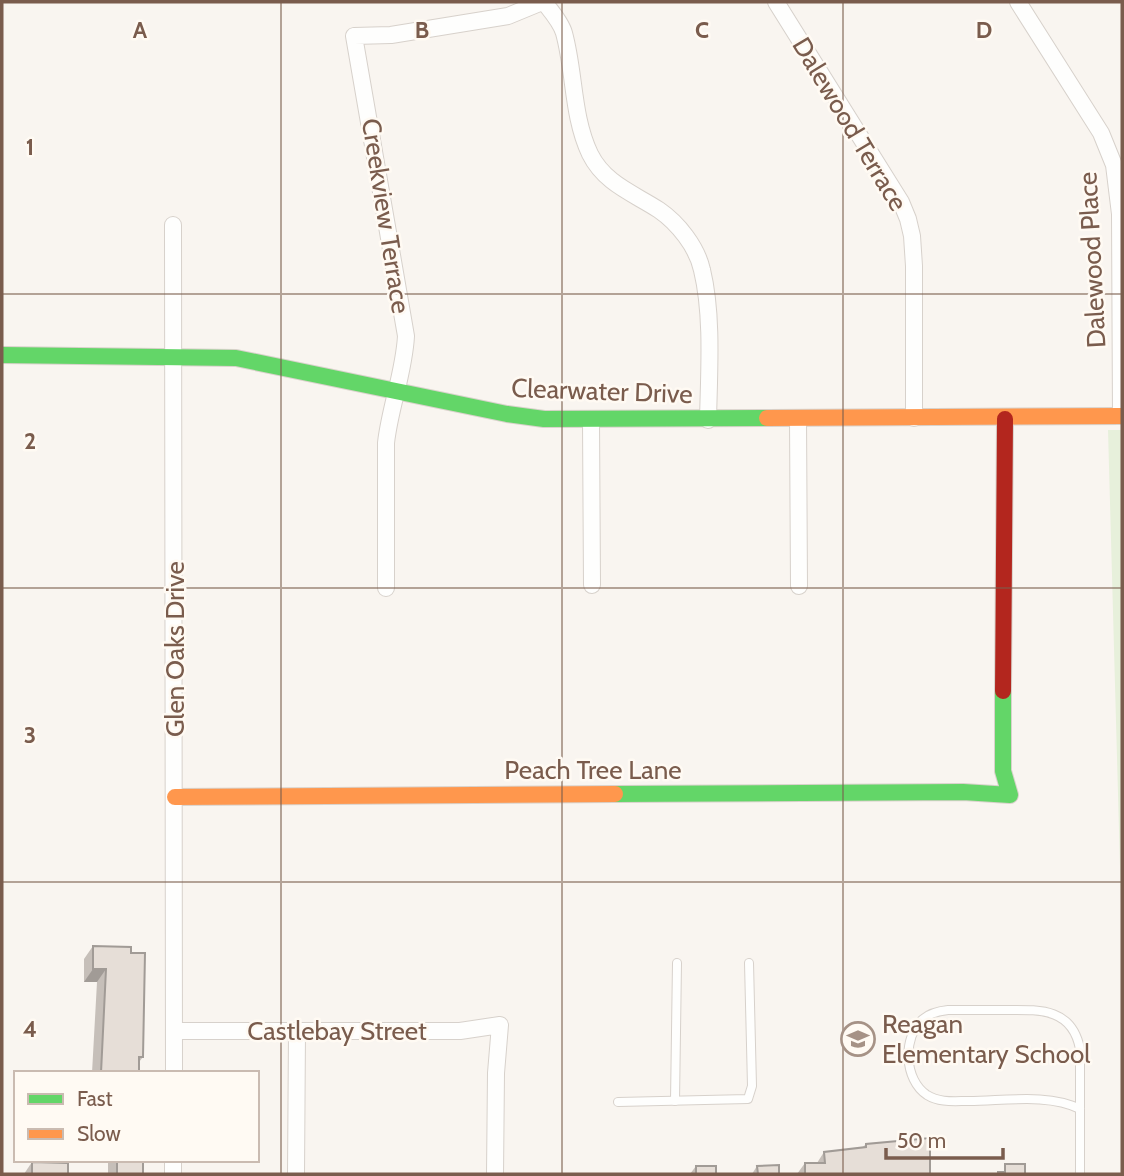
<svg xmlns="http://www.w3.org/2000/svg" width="1124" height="1176" viewBox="0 0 1124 1176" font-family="Cabin,sans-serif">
<rect width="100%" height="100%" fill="#f9f5f0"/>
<!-- green -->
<path fill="#e7f0db" d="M 1108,430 L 1122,430 L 1122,903 L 1121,903 Z"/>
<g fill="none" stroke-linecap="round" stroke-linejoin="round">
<!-- lane casing -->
<g stroke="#d7d1cb" stroke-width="10">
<g id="lane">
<path d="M 675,1101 L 677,963"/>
<path d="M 618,1102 L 748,1099 L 752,1086 L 749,963"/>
<path d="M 1080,1109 C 1049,1093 1003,1101 969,1101 C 954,1101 940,1103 927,1095 C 904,1080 902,1037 923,1019 C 930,1013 939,1011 948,1010 C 966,1010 984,1010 1002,1010 C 1036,1010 1072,1006 1080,1049 L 1080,1174"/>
</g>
</g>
<!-- street casing -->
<g stroke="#d7d1cb" stroke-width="18">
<g id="street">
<path d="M 544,2 C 551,11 561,22 564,33 C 575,73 572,116 590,154 C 605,184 633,193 659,210 C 678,223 697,247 702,270 C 713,315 709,373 708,420"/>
<path d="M 776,2 L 901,202 L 908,219 L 912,236 L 914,266 L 914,418"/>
<path d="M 1018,2 L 1101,133 L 1114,165 L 1120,214 L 1121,416"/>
<path d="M 173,225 L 174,1073"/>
<path d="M 798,419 L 799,586"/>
<path d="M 591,421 L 592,585"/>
<path d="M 386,588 L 386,443 C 390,407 404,373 406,336 L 354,36 L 391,35 L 508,16 L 542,2"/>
<path d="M 175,1031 L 460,1031 L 500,1025 L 496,1073 L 495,1174"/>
<path d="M 173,1174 L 173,1160"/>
<path d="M 296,1174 L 297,1032"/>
</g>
</g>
<!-- fast casing -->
<g stroke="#d9d2cb" stroke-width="18">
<g id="fast">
<path d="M 2,355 L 236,358 L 507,414 L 544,419 L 767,418"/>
<path d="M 615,794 L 963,792 L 1010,795 L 1003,771 L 1003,691"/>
</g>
</g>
<!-- slow casing -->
<g stroke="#d9d2cb" stroke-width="18">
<g id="slow">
<path d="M 767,418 L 1122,416"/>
<path d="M 175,797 L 615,794"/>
</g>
</g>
<!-- jam casing -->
<g stroke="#d9d2cb" stroke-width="18">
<path id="jam" d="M 1003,691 L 1005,419"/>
</g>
<!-- lane -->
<use href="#lane" stroke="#fefefd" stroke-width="8"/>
<!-- street -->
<use href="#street" stroke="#fefefd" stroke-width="16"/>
<!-- fast -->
<use href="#fast" stroke="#63d668" stroke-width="16"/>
<!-- slow -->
<use href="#slow" stroke="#ff974d" stroke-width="16"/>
<!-- jam -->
<use href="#jam" stroke="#b3261e" stroke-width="16"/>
</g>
<!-- wall -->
<g fill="#c6bfb9">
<path d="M 93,946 L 131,947 L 143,1057 L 139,1062 L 139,1073 L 92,1073 L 97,982 L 84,982 L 84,959 Z"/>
<path d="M 866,1144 L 930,1174 L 797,1174 L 805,1163 L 817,1163 L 824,1152 L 863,1147 Z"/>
<rect x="108" y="1160" width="35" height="14"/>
<path d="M 32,1162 L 68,1174 L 24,1174 Z"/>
<path d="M 696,1166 L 716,1174 L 690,1174 Z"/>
<path d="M 757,1166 L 779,1174 L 752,1174 Z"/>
</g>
<!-- shaded-wall -->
<path fill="#a19b96" d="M 93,969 L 106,969 L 97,982 L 84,982 Z"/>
<!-- building -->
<g fill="#e6ded7" stroke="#a19b96" stroke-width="2">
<path d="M 93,946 L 131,947 L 131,953 L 145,953 L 143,1057 L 139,1057 L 139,1073 L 101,1073 L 106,969 L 93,969 Z"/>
<path d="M 930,1138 L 930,1174 L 805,1174 L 805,1163 L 825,1163 L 824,1152 L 866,1147 L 866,1144 Z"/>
<rect x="117" y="1160" width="26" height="14"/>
<path d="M 32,1162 L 68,1163 L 68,1174 L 32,1174 Z"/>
<path d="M 1005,1164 L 1025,1164 L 1025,1174 L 998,1174 L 998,1172 L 1005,1172 Z"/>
<path d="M 779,1165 L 779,1174 L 758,1174 L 757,1166 Z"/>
<rect x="696" y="1166" width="20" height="8"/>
</g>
<!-- grid -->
<path fill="none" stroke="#7a5c4d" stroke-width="2" stroke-opacity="0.55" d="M 281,2 L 281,1174M 562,2 L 562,1174M 843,2 L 843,1174M 2,294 L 1122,294M 2,588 L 1122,588M 2,882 L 1122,882"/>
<!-- icons -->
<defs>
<g id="school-ring" transform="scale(1.75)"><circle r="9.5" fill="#fffaf3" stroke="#a69286" stroke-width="1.5"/><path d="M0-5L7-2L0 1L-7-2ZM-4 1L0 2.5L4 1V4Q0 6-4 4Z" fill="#a69286"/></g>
</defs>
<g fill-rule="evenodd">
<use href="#school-ring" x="858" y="1039"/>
</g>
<g text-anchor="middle" stroke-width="5" stroke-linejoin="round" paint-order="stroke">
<!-- street labels -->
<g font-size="26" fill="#7a5c4d" stroke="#fffaf3">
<text transform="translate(850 124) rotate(59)" y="9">Dalewood Terrace</text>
<text transform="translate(386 216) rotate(81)" y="9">Creekview Terrace</text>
<text transform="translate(1092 260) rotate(-93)" y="9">Dalewood Place</text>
<text transform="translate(602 391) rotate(2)" y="9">Clearwater Drive</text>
<text transform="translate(175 649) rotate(-90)" y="9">Glen Oaks Drive</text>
<text x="593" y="779">Peach Tree Lane</text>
<text x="337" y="1040">Castlebay Street</text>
</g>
<!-- poi labels -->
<g font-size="26" fill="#7a5c4d" stroke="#fffaf3" text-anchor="start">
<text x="882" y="1033">Reagan<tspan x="882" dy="30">Elementary School</tspan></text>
</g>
</g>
<g font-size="23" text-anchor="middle" font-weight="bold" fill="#7a5c4d" stroke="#fffaf3" stroke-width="5" stroke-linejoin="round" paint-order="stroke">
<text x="140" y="38">A</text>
<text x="422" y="38">B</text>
<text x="702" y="38">C</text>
<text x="984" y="38">D</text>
<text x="30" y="155">1</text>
<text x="30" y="449">2</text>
<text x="30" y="743">3</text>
<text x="30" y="1037">4</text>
</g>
<!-- border -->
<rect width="1124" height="1176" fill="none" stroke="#7a5c4d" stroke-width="7"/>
<!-- legend -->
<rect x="14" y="1071" width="245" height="91" fill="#fffaf3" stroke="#cabbb1" stroke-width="2"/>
<rect x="28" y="1094" width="35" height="10" fill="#63d668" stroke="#cabbb1" stroke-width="2"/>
<text x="77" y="1106" font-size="21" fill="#7a5c4d">Fast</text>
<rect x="28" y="1129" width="35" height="10" fill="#ff974d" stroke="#cabbb1" stroke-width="2"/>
<text x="77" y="1141" font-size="21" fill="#7a5c4d">Slow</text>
<!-- scale -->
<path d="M886 1148v10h117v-10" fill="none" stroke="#7a5c4d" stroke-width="3.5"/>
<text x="897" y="1148" font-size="21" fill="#7a5c4d" stroke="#fffaf3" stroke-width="5" paint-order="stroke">50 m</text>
</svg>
